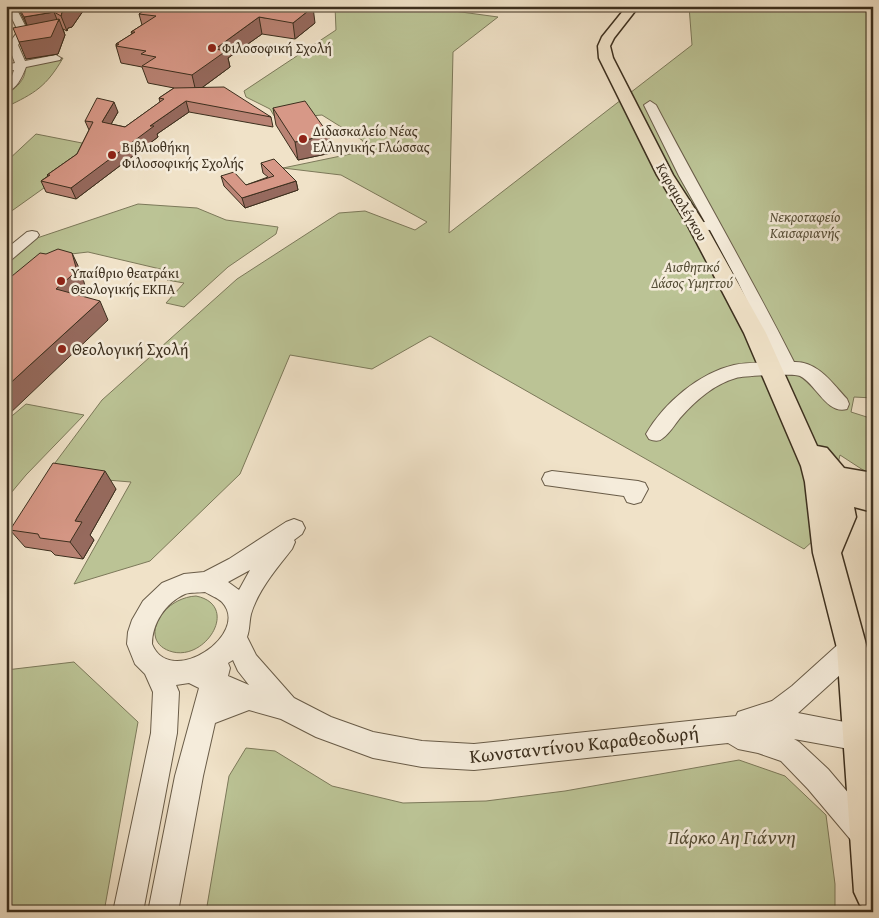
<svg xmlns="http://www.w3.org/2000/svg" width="879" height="918" viewBox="0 0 879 918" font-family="'Gentium Book Plus',serif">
<rect width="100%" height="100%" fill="#f0e2c8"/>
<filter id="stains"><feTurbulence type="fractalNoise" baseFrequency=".004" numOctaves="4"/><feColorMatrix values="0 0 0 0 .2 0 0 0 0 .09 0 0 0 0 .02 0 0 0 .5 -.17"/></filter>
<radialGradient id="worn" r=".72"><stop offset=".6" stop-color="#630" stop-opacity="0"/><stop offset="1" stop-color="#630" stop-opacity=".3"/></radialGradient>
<!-- green -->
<g fill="#bbc395" stroke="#7c795a">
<path d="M 335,6 L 417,6 L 498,17 L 453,52 L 449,233 L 692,45 L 689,6 L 873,6 L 873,398 L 854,397 L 851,412 L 873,419 L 873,473 L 863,470 L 840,455 L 835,476 L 861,497 L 804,549 L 430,336 L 372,369 L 290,355 L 240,474 L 150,561 L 74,584 L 131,482 L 46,475 L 102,400 L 237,279 L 339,213 L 365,211 L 415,230 L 427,222 L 341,175 L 283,168 L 360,152 L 366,146 L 362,140 L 322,115 L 276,119 L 270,109 L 246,97 L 244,91 L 336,30 Z"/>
<path d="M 63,58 C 46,87 35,93 6,107 L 6,94 C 17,88 27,78 25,66 Z"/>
<path d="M 36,134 L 82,143 L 87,147 L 79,163 L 6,215 L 6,162 Z"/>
<path d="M 138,204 L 197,208 L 226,220 L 278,227 L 276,234 L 228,267 L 184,307 L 166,303 L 184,283 L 167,280 L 173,272 L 88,252 L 71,254 L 6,281 L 6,264 L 37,238 Z"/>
<path d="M 26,404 L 84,415 L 26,475 L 6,499 L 6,421 Z"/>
<path d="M 196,596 C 240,605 207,660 173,652 C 137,643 160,598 196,596 Z"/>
<path d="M 74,662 L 138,722 L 104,912 L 6,912 L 6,670 Z"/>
<path d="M 246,748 L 275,751 L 332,786 L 403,803 L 486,801 L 565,791 L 739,760 L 785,776 L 826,815 L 835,884 L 835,912 L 206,912 L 229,776 Z"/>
</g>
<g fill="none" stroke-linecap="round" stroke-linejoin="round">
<!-- minor casing -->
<g stroke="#695c48" stroke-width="2">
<g id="minor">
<path d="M 6,6 L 15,6 L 28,31 L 18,45 L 25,61 L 56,55 L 61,58 L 60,60 L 26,67 C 22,77 17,89 6,92 L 6,82 L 12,76 L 14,70 L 6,71 L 6,65 L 15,63 L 8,45 L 18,31 Z"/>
<path d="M 650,101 L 656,105 C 701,191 750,275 794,362 C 818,361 833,384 847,399 L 849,404 L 847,409 C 827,415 816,384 800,376 C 794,373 743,376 736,378 C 714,384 695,401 680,418 C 675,424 670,433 663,438 C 659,442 654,441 649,439 L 646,434 C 664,403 699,373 734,365 C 747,362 763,363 777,363 L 738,282 L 710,230 L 692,229 L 690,226 L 692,223 L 705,222 L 679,176 L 644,105 Z"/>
<path d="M 32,231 L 37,232 L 39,235 L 37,238 L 11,260 L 6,262 L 6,249 L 27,232 Z"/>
<path d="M 552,471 L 638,481 L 645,483 L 648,489 L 641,502 L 634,504 L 627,502 L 624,496 L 545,485 L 542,479 L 545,473 Z"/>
<path d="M 294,519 L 302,522 L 305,528 L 302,534 L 294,540 L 295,542 L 292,549 C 277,568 258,590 251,614 C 249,622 250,629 247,637 L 256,655 L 294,698 L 331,717 L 373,732 L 422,741 L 474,744 L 736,716 L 738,712 L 772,701 L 792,686 L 843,640 L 852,636 L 861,640 L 864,648 L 861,656 L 798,713 L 860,725 L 869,729 L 873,737 L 869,747 L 860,751 L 794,739 L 799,742 L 828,769 L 873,822 L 873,848 L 866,850 L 856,846 L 808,789 L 781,761 L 758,753 L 738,749 L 728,743 L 474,770 L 422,767 L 373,758 L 316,737 L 281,719 L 249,710 L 215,723 L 203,776 L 178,912 L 148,912 L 175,776 L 199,688 L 189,683 L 176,685 L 179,692 L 177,733 L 143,912 L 113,912 L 151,733 L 153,692 L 145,674 L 135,664 L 127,644 L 128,632 L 132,620 L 143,601 L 162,583 L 184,574 L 204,572 L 229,559 L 286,522 ZM 250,570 L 239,590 L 228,582 ZM 205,592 C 210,595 218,598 222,602 C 252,634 170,689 152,644 C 152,624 165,603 185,594 C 191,592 198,593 205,592 ZM 233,660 L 238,671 L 249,685 L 228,676 L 230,668 L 228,663 Z"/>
</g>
</g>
<!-- major casing -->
<g stroke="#3c2f1e" stroke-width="3">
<path id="major" d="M 627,6 L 639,6 L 614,38 L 610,46 L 613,58 L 673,175 L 706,226 L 766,333 L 817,446 L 827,448 L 844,468 L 873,473 L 873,512 L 854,507 L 856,517 L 841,553 L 867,648 L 873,703 L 873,911 L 860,905 L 854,892 L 837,648 L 813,553 L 805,482 L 801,466 L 744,333 L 688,226 L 657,175 L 599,58 L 598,46 L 602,37 Z"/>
</g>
<!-- minor -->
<use href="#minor" fill="#f5ecdb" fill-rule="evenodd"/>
<!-- major -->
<use href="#major" fill="#f0e2c8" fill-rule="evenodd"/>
</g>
<!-- wall -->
<g fill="#b98374" stroke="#3c2f1e">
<path d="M 17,6 L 81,6 L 83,11 L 72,27 L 68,28 L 67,31 L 63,29 L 65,35 L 58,54 L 26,59 L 27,26 Z"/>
<path d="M 151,6 L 315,23 L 295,39 L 262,34 L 228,58 L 230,67 L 203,87 L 271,117 L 273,127 L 189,112 L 157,134 L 158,137 L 76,199 L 46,192 L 41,181 L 48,176 L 47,175 L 77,154 L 89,130 L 85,121 L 118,112 L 111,124 L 125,127 L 160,102 L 159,98 L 174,88 L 148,83 L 142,67 L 121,63 L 116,46 L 116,44 L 132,34 L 131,32 L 142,25 L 139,14 Z"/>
<path d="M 488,6 L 505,6 L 503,8 Z"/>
<path d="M 273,108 L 331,153 L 298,160 L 276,125 Z"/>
<path d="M 261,163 L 296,181 L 298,190 L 245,208 L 224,186 L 221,176 L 246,185 L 268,177 L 263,173 Z"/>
<path d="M 116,489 L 90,535 L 94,540 L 83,559 L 55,555 L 51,551 L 25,547 L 10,530 Z"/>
</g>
<!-- shaded-wall -->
<g fill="#966a5e" stroke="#3c2f1e">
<path d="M 70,6 L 81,6 L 83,11 L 72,27 L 68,28 L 67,31 L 61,16 L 62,12 Z"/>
<path d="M 313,7 L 315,23 L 295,39 L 293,23 Z"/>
<path d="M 6,10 L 11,20 L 6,21 Z"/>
<path d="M 54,12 L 58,22 L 59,19 L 65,35 L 58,54 L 26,59 L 19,42 L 30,33 L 24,17 Z"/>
<path d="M 259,17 L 262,34 L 228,58 L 230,67 L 196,92 L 192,75 L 215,49 Z"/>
<path d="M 186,101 L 189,112 L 157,134 L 158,137 L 76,199 L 71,188 L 150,126 Z"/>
<path d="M 114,102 L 118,112 L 106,133 L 102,122 Z"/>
<path d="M 329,135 L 331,153 L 298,160 L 295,142 Z"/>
<path d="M 296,181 L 298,190 L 245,208 L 242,198 Z"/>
<path d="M 72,253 L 81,272 L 86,289 L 66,307 L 56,289 Z"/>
<path d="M 100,301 L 108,320 L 6,417 L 6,387 Z"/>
<path d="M 105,471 L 116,489 L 90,535 L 94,540 L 83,559 L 70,542 L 75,521 Z"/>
</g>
<!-- building -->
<g fill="#d79887" stroke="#3c2f1e">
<path d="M 18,6 L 70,6 L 67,11 L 62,12 L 61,16 L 54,12 L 24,17 Z"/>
<path d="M 151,6 L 304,6 L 313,7 L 293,23 L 259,17 L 215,49 L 226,51 L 192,75 L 142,66 L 156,57 L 141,54 L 146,51 L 116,46 L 119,44 L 116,44 L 135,32 L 131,32 L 156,16 L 139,14 Z"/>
<path d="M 59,19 L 51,37 L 19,42 L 13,28 Z"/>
<path d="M 224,87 L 271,117 L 186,101 L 150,126 L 154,126 L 71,188 L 41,181 L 50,175 L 47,175 L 77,154 L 93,122 L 85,121 L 97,98 L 114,102 L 102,122 L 125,127 L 164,99 L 159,98 L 174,88 Z"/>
<path d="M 305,101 L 329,135 L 295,142 L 273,108 Z"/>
<path d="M 274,159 L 296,181 L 242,198 L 221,176 L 234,172 L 246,185 L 274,176 L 261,163 Z"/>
<path d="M 58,249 L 72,253 L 77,271 L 56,289 L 100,301 L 6,387 L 6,275 L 12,276 L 40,253 L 46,254 Z"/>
<path d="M 53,463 L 105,471 L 75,521 L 82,522 L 70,542 L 40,538 L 38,534 L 10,530 Z"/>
</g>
<!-- markers -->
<g fill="#8f2418" stroke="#f5ecdb" stroke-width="2">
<circle cx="212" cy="48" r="5"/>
<circle cx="303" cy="139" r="5"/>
<circle cx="112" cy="155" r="5"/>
<circle cx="61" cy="281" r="5"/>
<circle cx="62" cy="349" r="5"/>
</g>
<g text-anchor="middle" stroke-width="5" stroke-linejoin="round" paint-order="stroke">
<!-- far-poi labels -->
<g font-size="14" fill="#3c2f1e" stroke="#f5ecdb" text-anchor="start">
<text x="222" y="53">Φιλοσοφική Σχολή</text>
<text x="313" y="136">Διδασκαλείο Νέας<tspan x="313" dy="16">Ελληνικής Γλώσσας</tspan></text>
<text x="122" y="152">Βιβλιοθήκη<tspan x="122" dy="16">Φιλοσοφικής Σχολής</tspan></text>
<text x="71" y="278">Υπαίθριο θεατράκι<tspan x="71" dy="16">Θεολογικής ΕΚΠΑ</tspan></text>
</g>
<!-- far-street labels -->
<g font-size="14" fill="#3c2f1e" stroke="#f5ecdb">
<text transform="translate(682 202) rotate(60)" y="5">Καραμολέγκου</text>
</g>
<!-- far-park labels -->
<g font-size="14" font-style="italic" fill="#554d36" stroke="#f5ecdb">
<text x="805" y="222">Νεκροταφείο<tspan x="805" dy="16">Καισαριανής</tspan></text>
<text x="692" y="272">Αισθητικό<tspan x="692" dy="16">Δάσος Υμηττού</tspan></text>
</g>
<!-- poi labels -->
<g font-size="16" fill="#3c2f1e" stroke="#f5ecdb" text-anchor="start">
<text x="72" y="355">Θεολογική Σχολή</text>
</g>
<!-- near-street labels -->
<g font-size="19" fill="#3c2f1e" stroke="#f5ecdb">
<text transform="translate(584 744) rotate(-6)" y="7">Κωνσταντίνου Καραθεοδωρή</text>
</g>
<!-- near-park labels -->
<g font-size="19" font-style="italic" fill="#554d36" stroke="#f5ecdb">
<text x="732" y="844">Πάρκο Αη Γιάννη</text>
</g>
</g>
<!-- margin -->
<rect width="879" height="918" fill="none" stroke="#f0e2c8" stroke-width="25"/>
<rect x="8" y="8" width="864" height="903" fill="none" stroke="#3c2f1e" stroke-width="2.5"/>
<rect x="12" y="12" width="854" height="893" fill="none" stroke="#3c2f1e"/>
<rect width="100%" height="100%" filter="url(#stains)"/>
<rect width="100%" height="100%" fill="url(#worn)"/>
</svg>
